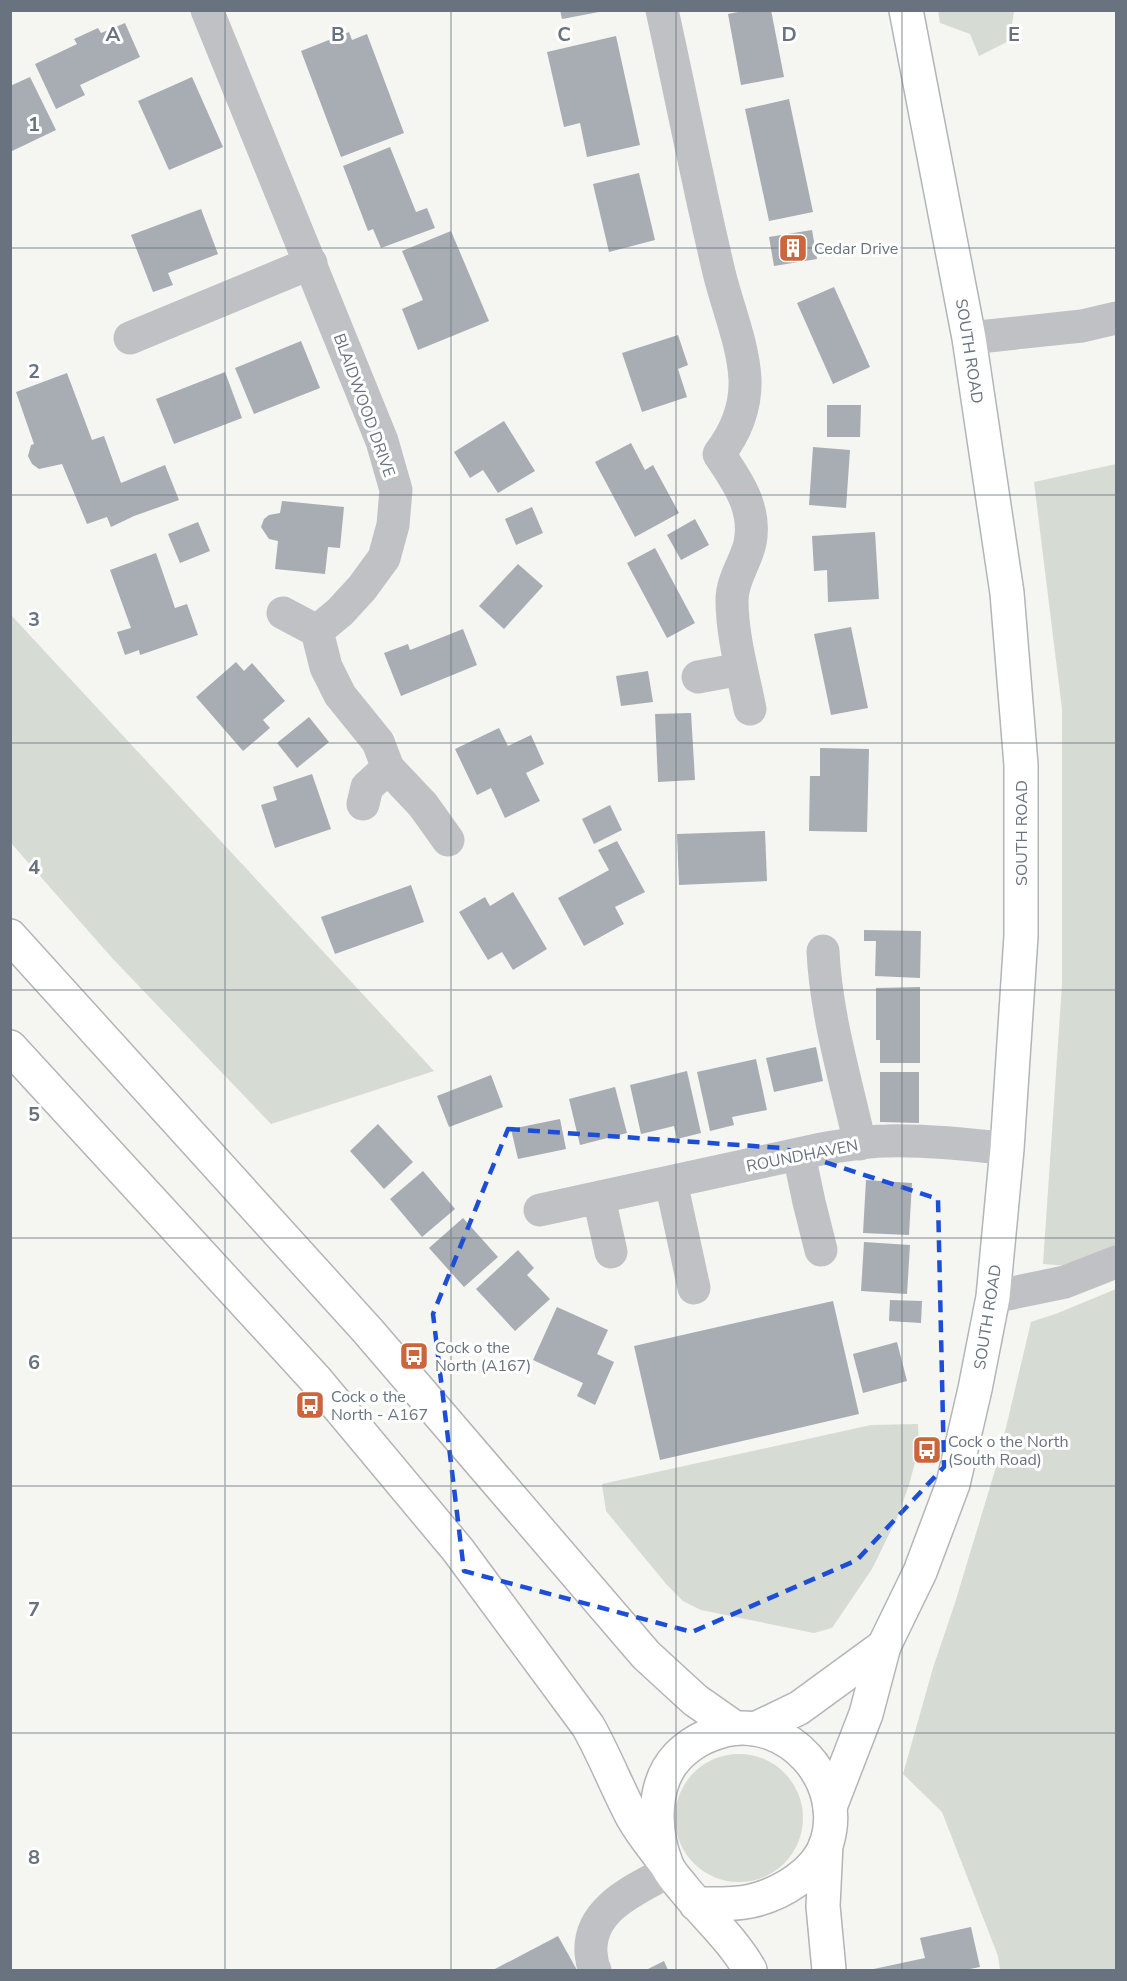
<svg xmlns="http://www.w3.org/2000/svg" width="1127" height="1981" viewBox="0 0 1127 1981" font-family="'Nunito Sans',sans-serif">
<rect width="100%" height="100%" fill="#f5f5f2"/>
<!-- green -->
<g fill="#d6dbd4">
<path d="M 938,11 L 938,10 L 1020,11 L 1014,12 L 1009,41 L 979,56 L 970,34 L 940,23 Z"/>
<path d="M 1116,464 L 1116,1245 L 1067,1266 L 1043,1264 L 1062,985 L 1062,709 L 1034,482 Z"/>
<path d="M 11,615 L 434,1071 L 271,1124 L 113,959 L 11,843 Z"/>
<path d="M 1116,1289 L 1116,1970 L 1000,1970 L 998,1956 L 942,1812 L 903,1774 L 933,1668 L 955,1603 L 999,1457 L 1031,1322 L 1058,1313 Z"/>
<path d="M 918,1424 L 919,1447 L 909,1485 L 897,1518 L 872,1569 L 832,1628 L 814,1633 L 701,1610 L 683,1601 L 667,1585 L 606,1511 L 602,1484 L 871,1425 Z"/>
<circle cx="739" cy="1818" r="64"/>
</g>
<!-- building -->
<g fill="#a8adb3">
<path d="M 560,10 L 599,10 L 599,12 L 562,19 Z"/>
<path d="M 748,10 L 771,10 L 784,77 L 741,85 L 728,14 Z"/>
<path d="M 125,23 L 140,57 L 80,85 L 85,95 L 56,109 L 35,64 L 77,44 L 74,39 L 98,28 L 101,33 Z"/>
<path d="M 349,32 L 352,40 L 367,34 L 404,133 L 341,157 L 301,51 Z"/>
<path d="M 616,36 L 640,145 L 587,157 L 580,123 L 564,127 L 547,52 Z"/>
<path d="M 30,77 L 56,130 L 10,152 L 10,86 Z"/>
<path d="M 192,77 L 223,147 L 169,170 L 138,101 Z"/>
<path d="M 789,99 L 813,212 L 769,221 L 745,109 Z"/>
<path d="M 390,147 L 416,212 L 427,208 L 435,228 L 381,248 L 373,229 L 368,231 L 343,166 Z"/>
<path d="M 639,173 L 655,240 L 609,252 L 593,184 Z"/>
<path d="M 201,209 L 218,254 L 168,273 L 173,285 L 153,292 L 131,235 Z"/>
<path d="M 812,230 L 817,259 L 774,266 L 769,237 Z"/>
<path d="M 451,231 L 489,321 L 418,350 L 402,309 L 423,300 L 402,251 Z"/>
<path d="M 834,287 L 870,367 L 833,384 L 797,303 Z"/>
<path d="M 678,335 L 688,365 L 678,369 L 687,397 L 642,412 L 622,353 Z"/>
<path d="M 301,341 L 320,388 L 254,414 L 235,368 Z"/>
<path d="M 225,372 L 242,418 L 174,444 L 156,399 Z"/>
<path d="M 67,373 L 92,440 L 104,436 L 121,483 L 165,465 L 179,500 L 134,516 L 111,527 L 107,517 L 87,524 L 62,464 L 39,469 L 32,464 L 28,456 L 31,445 L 34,444 L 16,392 Z"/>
<path d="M 827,405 L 861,405 L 860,437 L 827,437 Z"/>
<path d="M 504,421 L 535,471 L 498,493 L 483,470 L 470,478 L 454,452 Z"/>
<path d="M 631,443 L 645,470 L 653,465 L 679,513 L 635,537 L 595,462 Z"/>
<path d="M 813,447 L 850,450 L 846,508 L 809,505 Z"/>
<path d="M 282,501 L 344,507 L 340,548 L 328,547 L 325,574 L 275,569 L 278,541 L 269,539 L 261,527 L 264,519 L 269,515 L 280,513 Z"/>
<path d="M 532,507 L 543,533 L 516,545 L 505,519 Z"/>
<path d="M 695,519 L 709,545 L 681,560 L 667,535 Z"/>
<path d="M 198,522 L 210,551 L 180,563 L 168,534 Z"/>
<path d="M 875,532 L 879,599 L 828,602 L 827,570 L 814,571 L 812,536 Z"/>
<path d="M 655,548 L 695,623 L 667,638 L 627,563 Z"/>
<path d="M 156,553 L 175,608 L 187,604 L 198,635 L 140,655 L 139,650 L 125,655 L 117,632 L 131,628 L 110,570 Z"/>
<path d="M 518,564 L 543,586 L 504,629 L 479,606 Z"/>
<path d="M 851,627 L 868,708 L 831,715 L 814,634 Z"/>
<path d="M 463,629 L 477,665 L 401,696 L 384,653 L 408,644 L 410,650 Z"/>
<path d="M 236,662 L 244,671 L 252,663 L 285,701 L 263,720 L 270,728 L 243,751 L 196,697 Z"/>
<path d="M 648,671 L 653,702 L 621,706 L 616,676 Z"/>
<path d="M 691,713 L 695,780 L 658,782 L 655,714 Z"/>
<path d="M 309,717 L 329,742 L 297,768 L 277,743 Z"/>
<path d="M 499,728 L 508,746 L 531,735 L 544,764 L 526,773 L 540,801 L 505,818 L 491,788 L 477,795 L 455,749 Z"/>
<path d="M 820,748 L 869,749 L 867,832 L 809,831 L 810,776 L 820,776 Z"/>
<path d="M 312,774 L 331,829 L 275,848 L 261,805 L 277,800 L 273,787 Z"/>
<path d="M 610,805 L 622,830 L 594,844 L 582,819 Z"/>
<path d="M 765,831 L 767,881 L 679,885 L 677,834 Z"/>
<path d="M 617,841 L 645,892 L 615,907 L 624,924 L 584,946 L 558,898 L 609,870 L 598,850 Z"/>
<path d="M 411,885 L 424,922 L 335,954 L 321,917 Z"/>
<path d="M 513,892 L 547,949 L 513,970 L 502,952 L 488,960 L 459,912 L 485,897 L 490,906 Z"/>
<path d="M 864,930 L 921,931 L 920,978 L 875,976 L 876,941 L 864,941 Z"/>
<path d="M 920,987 L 920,1063 L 880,1063 L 880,1040 L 876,1040 L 876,988 Z"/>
<path d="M 816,1047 L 823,1081 L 774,1092 L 766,1058 Z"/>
<path d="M 756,1059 L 767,1110 L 732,1117 L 734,1125 L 710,1131 L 697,1072 Z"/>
<path d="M 687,1071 L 701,1133 L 677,1139 L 674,1126 L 641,1134 L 630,1085 Z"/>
<path d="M 880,1072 L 919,1072 L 919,1123 L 880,1122 Z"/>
<path d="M 491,1075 L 503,1107 L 449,1127 L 437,1096 Z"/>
<path d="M 615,1087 L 627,1133 L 580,1145 L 569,1099 Z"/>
<path d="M 560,1119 L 566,1149 L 518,1159 L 511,1129 Z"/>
<path d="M 378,1124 L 413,1162 L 384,1189 L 350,1151 Z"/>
<path d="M 423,1171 L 455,1209 L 422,1237 L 390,1199 Z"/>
<path d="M 866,1180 L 912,1183 L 909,1235 L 863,1233 Z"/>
<path d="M 463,1218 L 498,1257 L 464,1287 L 429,1248 Z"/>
<path d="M 864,1242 L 910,1245 L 907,1294 L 861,1291 Z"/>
<path d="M 518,1250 L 534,1268 L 527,1275 L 550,1299 L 515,1331 L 476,1289 Z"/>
<path d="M 890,1300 L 922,1301 L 921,1323 L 889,1321 Z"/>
<path d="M 833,1301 L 859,1414 L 660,1460 L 634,1346 Z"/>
<path d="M 557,1307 L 608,1330 L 597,1354 L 614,1362 L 595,1405 L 577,1396 L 583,1383 L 533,1360 Z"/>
<path d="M 897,1342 L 907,1381 L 863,1393 L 853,1354 Z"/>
<path d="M 971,1927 L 980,1967 L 965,1970 L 869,1970 L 925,1958 L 920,1938 Z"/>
<path d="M 558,1936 L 577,1970 L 493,1970 Z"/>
<path d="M 664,1961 L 668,1970 L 646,1970 Z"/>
</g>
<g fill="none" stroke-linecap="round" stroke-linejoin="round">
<!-- major casing -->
<g stroke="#b2b5b9" stroke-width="36">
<g id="major">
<path d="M 755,1729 L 799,1708 L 884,1646"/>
<path d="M 830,1807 L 866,1714 L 884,1646 L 920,1572 L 953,1484 L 975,1389 L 993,1297 L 1007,1149 L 1021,936 L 1021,765 L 1007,593 L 969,338 L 906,10"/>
</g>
</g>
<!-- highway casing -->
<g stroke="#b2b4b7" stroke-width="36">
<g id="highway">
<path d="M 10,936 L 368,1331 L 646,1655 L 695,1700 L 735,1728"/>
<path d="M 10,1047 L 317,1381 L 458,1550 L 588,1726 C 605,1756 617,1788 633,1818 C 642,1834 654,1848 665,1863"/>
<path d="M 826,1844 L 823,1906 L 829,1970"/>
<path d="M 696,1904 C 715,1904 733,1905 751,1901 C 781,1894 817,1873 827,1842 C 846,1780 788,1716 725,1730 C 706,1735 692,1742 678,1756 C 652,1783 653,1830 666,1863 C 669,1873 678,1881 684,1889 C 706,1916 733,1940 750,1970"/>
</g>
</g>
<!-- minor -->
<g stroke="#bfc1c5" stroke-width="33">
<path d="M 207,10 L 382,441 L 396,490 L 393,525 L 384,558 L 362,588 L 340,612 L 317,631 L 326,667 L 340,695 L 378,742 L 388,768 L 423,805 L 448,840"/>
<path d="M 662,10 C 681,96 698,183 718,268 C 726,304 743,342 745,379 C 746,407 736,432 719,454 C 737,481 757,508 750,543 C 746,562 732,579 732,600 C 732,636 743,674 750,709"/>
<path d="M 130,338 L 311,263"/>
<path d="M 969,338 L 1082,326 L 1116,318"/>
<path d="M 283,613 L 317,631"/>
<path d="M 698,677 L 741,669"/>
<path d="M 363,804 L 367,787 L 388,768"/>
<path d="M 823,951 C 826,1016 846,1081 860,1144"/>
<path d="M 799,1155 L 809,1202 L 821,1250"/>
<path d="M 671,1182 L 694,1288"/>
<path d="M 599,1198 L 611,1252"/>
<path d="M 540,1210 L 821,1149 C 842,1146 865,1141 886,1141 C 926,1140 967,1144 1007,1149"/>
<path d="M 993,1297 L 1065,1282 L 1116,1262"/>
<path d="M 595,1970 C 592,1965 592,1959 591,1953 C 588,1908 637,1889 669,1871"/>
</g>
<!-- major -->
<use href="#major" stroke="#fff" stroke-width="33"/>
<!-- highway -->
<use href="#highway" stroke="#fff" stroke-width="33"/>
</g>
<!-- marked area -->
<path fill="none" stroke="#1d4ed8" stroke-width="4.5" stroke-dasharray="12 8" stroke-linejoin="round" d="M 508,1129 L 782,1148 L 938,1199 L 944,1467 L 857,1560 L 692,1632 L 464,1571 L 433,1314 Z"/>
<!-- grid -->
<path fill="none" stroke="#68737f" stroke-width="1.5" stroke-opacity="0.55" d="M 225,10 L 225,1970M 451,10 L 451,1970M 676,10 L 676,1970M 902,10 L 902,1970M 10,248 L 1116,248M 10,495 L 1116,495M 10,743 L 1116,743M 10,990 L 1116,990M 10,1238 L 1116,1238M 10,1486 L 1116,1486M 10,1733 L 1116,1733"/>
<!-- icons -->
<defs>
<g id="building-square" transform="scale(1.5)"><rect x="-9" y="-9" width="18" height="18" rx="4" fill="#cb653b" stroke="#fff"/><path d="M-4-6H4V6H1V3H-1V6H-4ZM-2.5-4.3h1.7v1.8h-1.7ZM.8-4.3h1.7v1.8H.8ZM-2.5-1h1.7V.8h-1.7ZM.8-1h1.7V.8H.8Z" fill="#fff"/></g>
<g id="bus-square" transform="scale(1.5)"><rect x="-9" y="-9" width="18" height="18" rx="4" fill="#cb653b" stroke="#fff"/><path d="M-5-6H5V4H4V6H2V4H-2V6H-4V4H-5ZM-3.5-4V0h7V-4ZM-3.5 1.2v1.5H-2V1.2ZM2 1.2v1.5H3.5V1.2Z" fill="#fff"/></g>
</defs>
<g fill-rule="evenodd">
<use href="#building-square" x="793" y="248"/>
<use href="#bus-square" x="414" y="1356"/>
<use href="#bus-square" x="310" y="1405"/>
<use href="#bus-square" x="927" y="1450"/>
</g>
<g text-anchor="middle" stroke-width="6" stroke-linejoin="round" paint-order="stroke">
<!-- poi labels -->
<g font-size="16" fill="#68737f" stroke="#fff" text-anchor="start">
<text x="814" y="254">Cedar Drive</text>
<text x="435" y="1353">Cock o the<tspan x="435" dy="18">North (A167)</tspan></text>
<text x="331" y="1402">Cock o the<tspan x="331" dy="18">North - A167</tspan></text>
<text x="948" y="1447">Cock o the North<tspan x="948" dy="18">(South Road)</tspan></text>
</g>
<!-- street labels -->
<g font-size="16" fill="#68737f" stroke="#fff">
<text transform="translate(970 351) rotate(81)" y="6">SOUTH ROAD</text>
<text transform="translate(365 405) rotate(70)" y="6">BLAIDWOOD DRIVE</text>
<text transform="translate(1021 833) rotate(-90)" y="6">SOUTH ROAD</text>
<text transform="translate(802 1155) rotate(-11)" y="6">ROUNDHAVEN</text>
<text transform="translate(987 1317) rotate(-81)" y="6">SOUTH ROAD</text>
</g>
</g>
<g font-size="20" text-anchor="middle" font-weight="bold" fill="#68737f" stroke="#fff" stroke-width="6" stroke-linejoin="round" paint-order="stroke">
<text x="113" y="41">A</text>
<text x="338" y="41">B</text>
<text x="564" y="41">C</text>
<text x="789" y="41">D</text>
<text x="1014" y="41">E</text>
<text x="34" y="131">1</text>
<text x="34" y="378">2</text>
<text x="34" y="626">3</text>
<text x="34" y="874">4</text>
<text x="34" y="1121">5</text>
<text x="34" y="1369">6</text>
<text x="34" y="1616">7</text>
<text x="34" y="1864">8</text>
</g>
<!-- border -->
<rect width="1127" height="1981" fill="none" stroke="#68737f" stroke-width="24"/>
</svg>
